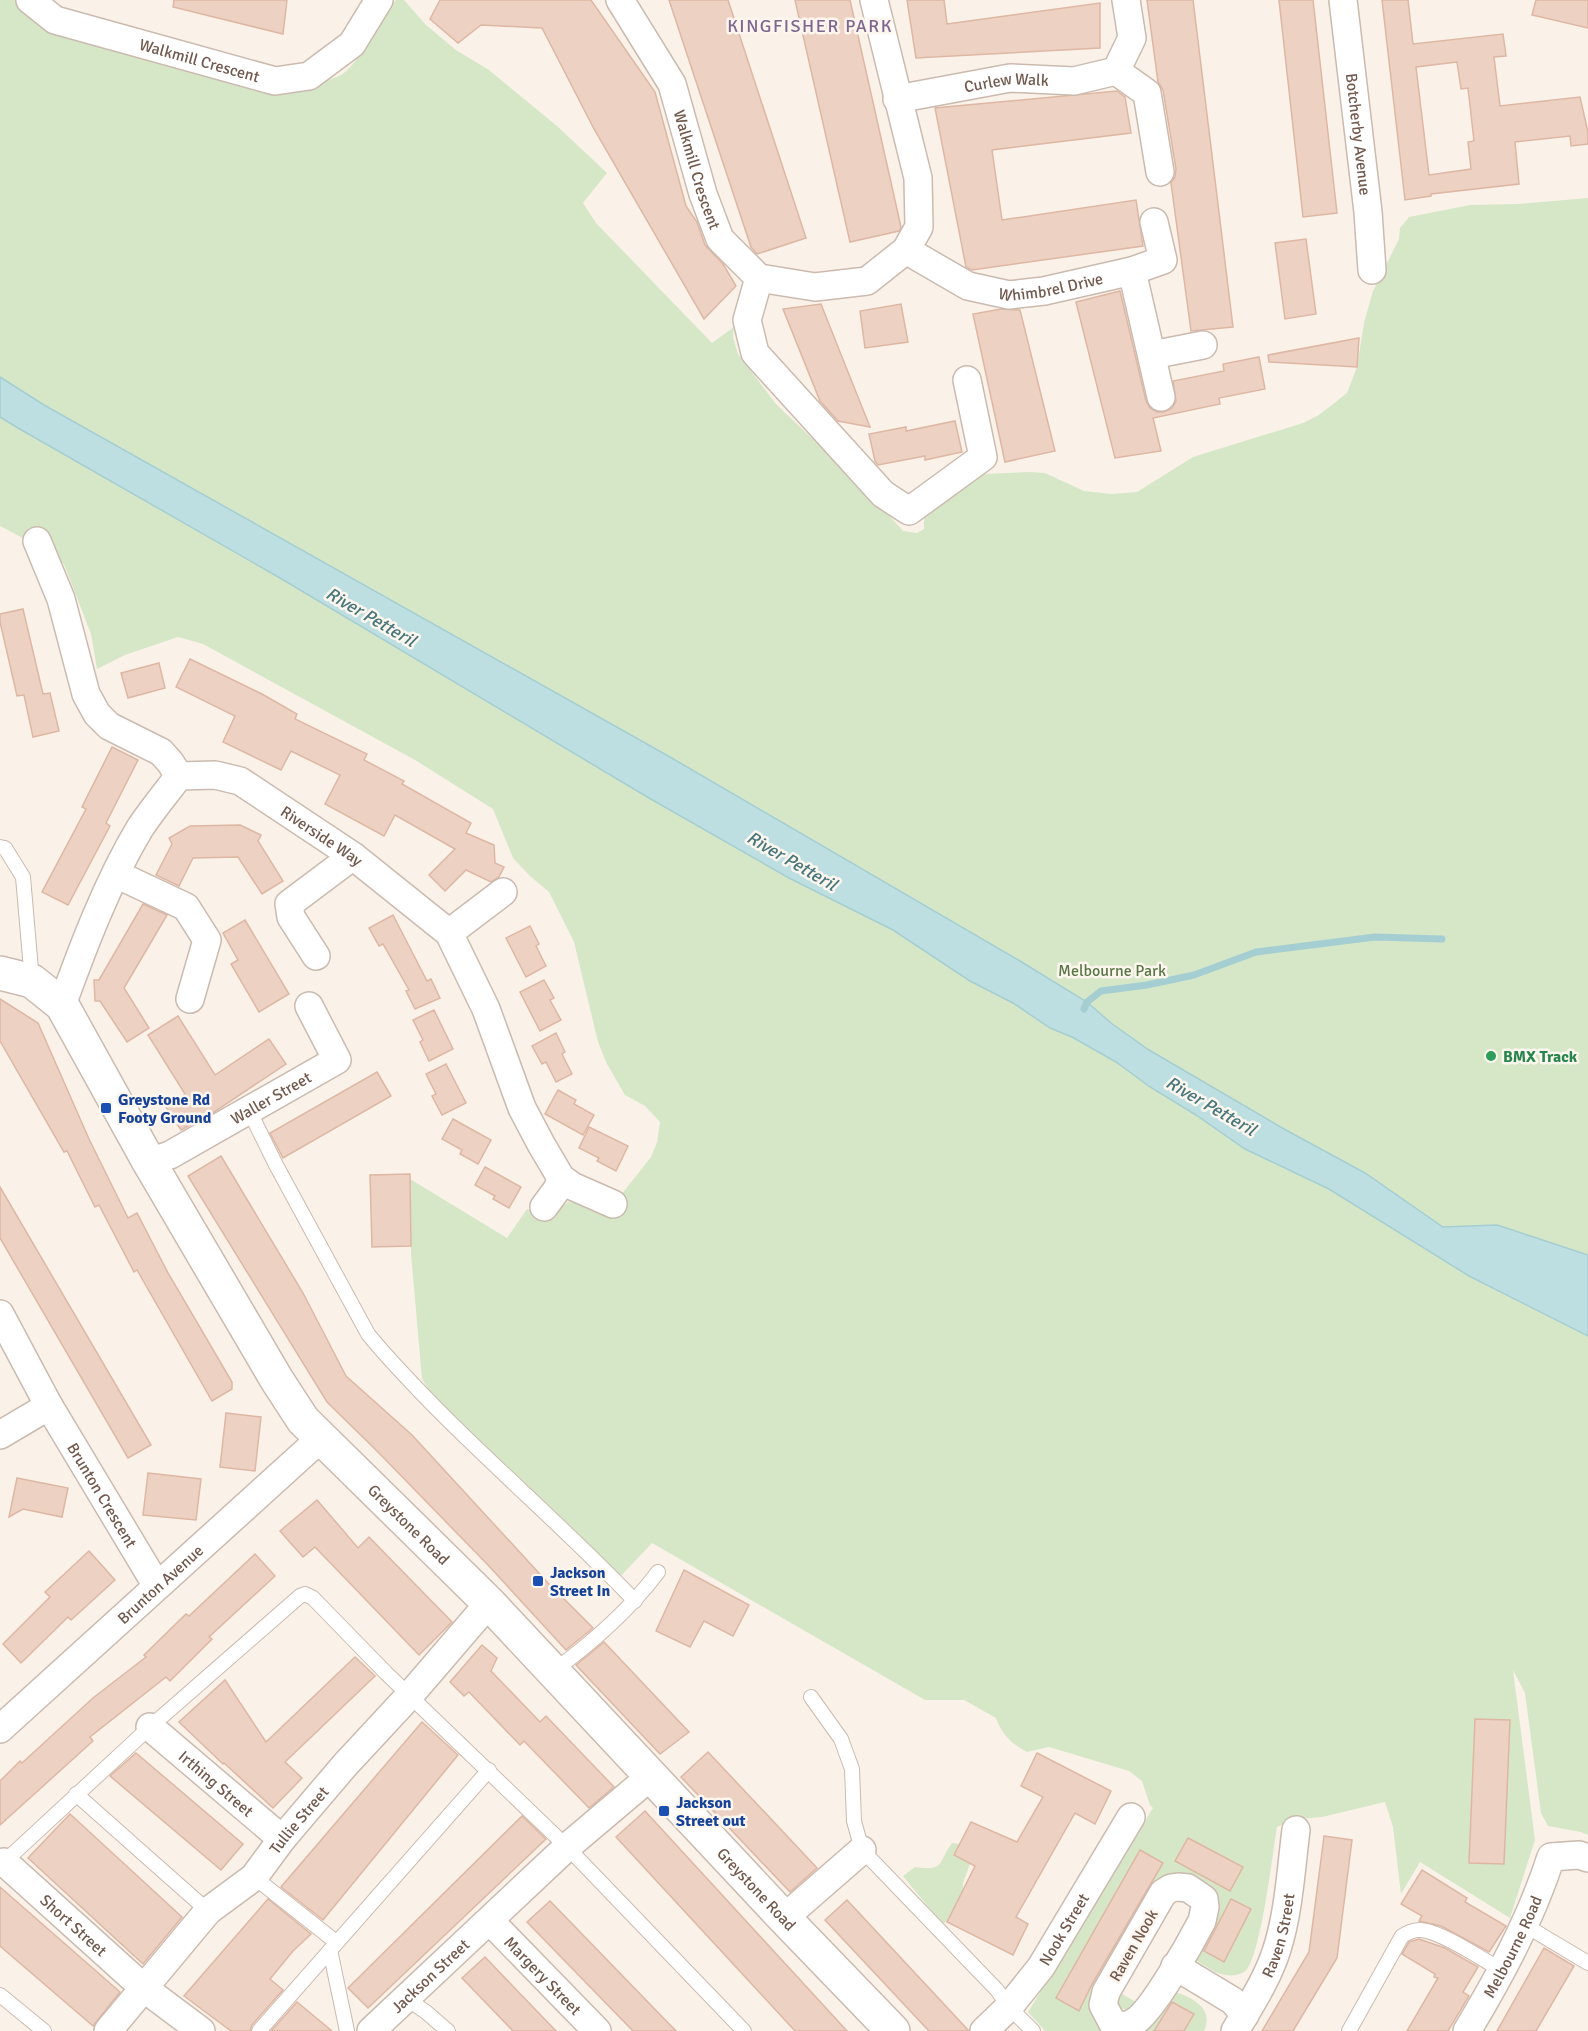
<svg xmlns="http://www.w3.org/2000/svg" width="1588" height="2031" viewBox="0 0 1588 2031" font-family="Signika,sans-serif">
<rect width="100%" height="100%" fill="#faf2e8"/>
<!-- green -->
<g fill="#d6e7c7">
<path d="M 0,0 L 16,0 L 24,9 L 309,83 C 320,81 335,80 344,73 C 367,54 376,21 396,0 L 404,0 L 426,25 L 456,50 L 489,70 L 557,126 L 607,173 L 583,203 L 596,223 L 712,343 L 734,327 L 733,337 L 738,354 L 776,404 L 868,492 L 903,531 L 917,533 L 924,529 L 924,518 L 939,501 L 965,482 L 984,474 L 1030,472 L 1045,473 L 1084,491 L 1112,494 L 1137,492 L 1193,457 L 1303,423 L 1319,415 L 1347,393 L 1357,367 L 1364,323 L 1373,291 L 1399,239 L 1400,228 L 1409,217 L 1470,205 L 1518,204 L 1588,198 L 1588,1835 L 1581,1832 L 1548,1826 L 1541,1813 L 1525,1693 L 1513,1670 L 1535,1840 L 1510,1918 L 1420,1862 L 1401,1894 L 1393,1827 L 1385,1802 L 1322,1817 L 1297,1819 L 1277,1827 C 1273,1850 1260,1964 1244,1972 C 1225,1982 1208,1968 1193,1958 L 1198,1939 L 1186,1878 L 1107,1979 L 1119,2031 L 1045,2031 L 1028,2012 L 1153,1808 L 1150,1805 L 1142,1781 L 1129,1771 L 1049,1747 L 1027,1752 C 1012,1744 1002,1735 996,1718 L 964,1700 L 925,1700 L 652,1543 L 618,1579 L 526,1486 L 453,1428 L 422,1379 L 411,1254 L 410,1179 L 507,1238 L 527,1209 L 548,1219 L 568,1202 L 610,1209 L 651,1157 L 657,1142 L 660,1122 L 645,1106 L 625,1095 L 607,1064 L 598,1042 L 574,942 L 549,892 L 530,876 L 513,858 L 493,809 L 415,760 L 203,644 L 178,637 L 125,655 L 97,669 L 91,634 L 64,564 L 36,545 L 0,526 Z"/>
<path d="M 952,1843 L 959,1844 L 954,1855 L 970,1864 L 963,1883 L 963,1890 L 947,1922 L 945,1922 L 943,1925 L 903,1876 L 915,1867 C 945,1871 937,1864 952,1843 Z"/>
<path d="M 1114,1989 L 1141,2005 L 1130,2011 L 1118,2008 Z"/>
<path d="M 1167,1990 C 1186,1994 1216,2006 1204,2031 L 1126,2031 Z"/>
</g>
<!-- water -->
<path fill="#bedfe2" stroke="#a5ced3" stroke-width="1.5" d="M 0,377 L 44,405 L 670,757 L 1020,961 L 1087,1002 L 1111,1023 L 1149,1050 L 1284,1129 L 1365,1173 L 1443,1227 L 1497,1225 L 1588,1255 L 1588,1336 L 1469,1276 L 1329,1189 L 1245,1149 L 1196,1115 L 1150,1087 L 1116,1062 L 1072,1037 L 1050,1028 L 1013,1003 L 970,981 L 893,930 L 789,878 L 649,798 L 280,578 L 18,428 L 0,417 Z"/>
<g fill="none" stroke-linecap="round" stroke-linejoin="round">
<!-- stream -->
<path stroke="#a5ced3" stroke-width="7" d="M 1084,1009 L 1087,1002 L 1101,991 L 1147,985 L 1194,975 L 1256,952 L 1375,937 L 1442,939"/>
</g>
<!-- building -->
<g fill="#edd1c2" stroke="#deb7a4" stroke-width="1.5" fill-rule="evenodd">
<path d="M 174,0 L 287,0 L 283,34 L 173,7 Z"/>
<path d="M 440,0 L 591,0 L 655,92 L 686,206 L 697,222 L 705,245 L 723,264 L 736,286 L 704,319 L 594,129 L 542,28 L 481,25 L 458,43 L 430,19 Z"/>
<path d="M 669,0 L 728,0 L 806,238 L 757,254 L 751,247 Z"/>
<path d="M 795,0 L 850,0 L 901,227 L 899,231 L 850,242 Z"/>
<path d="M 907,0 L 944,0 L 947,24 L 1100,3 L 1100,48 L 916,58 Z"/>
<path d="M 1147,0 L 1193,0 L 1233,327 L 1191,331 L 1171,183 L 1175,177 L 1176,169 L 1163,90 L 1158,82 Z"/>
<path d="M 1279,0 L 1313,0 L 1337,213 L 1303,217 Z"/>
<path d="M 1382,0 L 1408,0 L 1413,44 L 1503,34 L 1506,56 L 1494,57 L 1500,106 L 1580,97 L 1588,132 L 1588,144 L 1571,146 L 1570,136 L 1515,142 L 1519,184 L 1431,194 L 1431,196 L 1405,200 ZM 1457,62 L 1461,89 L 1468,88 L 1474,141 L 1468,142 L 1471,169 L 1429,175 L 1416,67 Z"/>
<path d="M 1536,0 L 1588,0 L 1588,28 L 1532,15 Z"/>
<path d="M 1117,91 L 1125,97 L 1131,133 L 992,150 L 1002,220 L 1136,200 L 1143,246 L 972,270 L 966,267 L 935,108 Z"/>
<path d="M 1306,239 L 1316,314 L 1285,319 L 1275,243 Z"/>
<path d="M 1120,291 L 1146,401 L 1150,408 L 1157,412 L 1164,412 L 1172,408 L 1176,401 L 1173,381 L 1224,371 L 1223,364 L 1259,357 L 1265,389 L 1219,398 L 1220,404 L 1153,418 L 1161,451 L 1115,458 L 1076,302 Z"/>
<path d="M 821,304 L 836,342 L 870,427 L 838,421 L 820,401 L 783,309 Z"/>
<path d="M 901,304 L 908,342 L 865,348 L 860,311 Z"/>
<path d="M 1001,309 L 1020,310 L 1055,451 L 1005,462 L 973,314 Z"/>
<path d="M 1359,338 L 1357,367 L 1269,362 L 1268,355 Z"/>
<path d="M 955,421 L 962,452 L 925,460 L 925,456 L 878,465 L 875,461 L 869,434 L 906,427 L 906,431 Z"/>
<path d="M 23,609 L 43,694 L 50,693 L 59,731 L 33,737 L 24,695 L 17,696 L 0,622 L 0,614 Z"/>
<path d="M 190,659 L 262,694 L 297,714 L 295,719 L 367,754 L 364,760 L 404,781 L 402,784 L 471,823 L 466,833 L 494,845 L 495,863 L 504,867 L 499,877 L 491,882 L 466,870 L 445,891 L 429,875 L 455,849 L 395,815 L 384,836 L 325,804 L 340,775 L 291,751 L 281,770 L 223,742 L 235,716 L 176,687 Z"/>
<path d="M 159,663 L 165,688 L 128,698 L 121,673 Z"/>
<path d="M 112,747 L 138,760 L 106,823 L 110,826 L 68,905 L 42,892 L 86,809 L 82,807 Z"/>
<path d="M 240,825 L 261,835 L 258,841 L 283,881 L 262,894 L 238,857 L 193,858 L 179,886 L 156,875 L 172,844 L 169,838 L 190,826 Z"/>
<path d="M 143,904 L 167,915 L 124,988 L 149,1028 L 127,1042 L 100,1001 L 95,1001 L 94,980 L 99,980 Z"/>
<path d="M 393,915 L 427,981 L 431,979 L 440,998 L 415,1009 L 406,991 L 409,990 L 383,944 L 379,946 L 369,928 Z"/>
<path d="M 245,920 L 289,994 L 259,1012 L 231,964 L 238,960 L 223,933 Z"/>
<path d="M 530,926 L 539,944 L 536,946 L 546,966 L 526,977 L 506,938 Z"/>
<path d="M 544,980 L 554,998 L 550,1000 L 561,1020 L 540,1031 L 520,992 Z"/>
<path d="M 0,999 L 38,1023 L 89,1139 L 128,1218 L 137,1213 L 168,1273 L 232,1382 L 232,1389 L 212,1401 L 137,1270 L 134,1272 L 99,1205 L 95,1207 L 67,1151 L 64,1152 L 0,1041 Z"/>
<path d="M 434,1010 L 453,1049 L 429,1061 L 420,1042 L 423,1040 L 413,1020 Z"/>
<path d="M 178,1016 L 215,1075 L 269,1039 L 286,1064 L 214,1112 L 181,1130 L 166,1107 L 185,1094 L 148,1035 Z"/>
<path d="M 556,1033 L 565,1052 L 562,1054 L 572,1074 L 556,1082 L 546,1062 L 542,1064 L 532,1046 Z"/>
<path d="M 446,1064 L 466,1103 L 442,1115 L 432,1096 L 436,1094 L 426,1074 Z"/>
<path d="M 377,1072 L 391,1096 L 283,1158 L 270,1133 Z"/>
<path d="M 558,1090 L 576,1100 L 574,1104 L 594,1115 L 583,1135 L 545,1114 Z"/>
<path d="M 453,1119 L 491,1140 L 478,1164 L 460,1154 L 462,1150 L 442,1139 Z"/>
<path d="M 589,1127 L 628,1146 L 616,1171 L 597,1161 L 599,1158 L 579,1148 Z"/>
<path d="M 221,1156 L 303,1293 L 346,1376 L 412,1435 L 548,1583 L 593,1628 L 566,1650 L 488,1565 L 377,1451 L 327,1402 L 188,1176 Z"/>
<path d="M 485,1167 L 521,1187 L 509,1208 L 493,1199 L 495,1196 L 475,1185 Z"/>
<path d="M 410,1174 L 411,1246 L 372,1247 L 370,1175 Z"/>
<path d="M 0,1187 L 151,1445 L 128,1458 L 0,1238 Z"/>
<path d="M 226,1413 L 261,1417 L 255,1471 L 220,1467 Z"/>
<path d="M 148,1473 L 201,1479 L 196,1520 L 143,1515 Z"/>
<path d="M 17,1478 L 68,1488 L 62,1517 L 23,1509 L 9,1517 Z"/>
<path d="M 317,1500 L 358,1548 L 369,1537 L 452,1622 L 419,1655 L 315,1547 L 303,1557 L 280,1531 Z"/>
<path d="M 89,1551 L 115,1580 L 71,1620 L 68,1617 L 21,1663 L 3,1644 L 50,1597 L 45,1592 Z"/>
<path d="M 255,1554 L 275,1576 L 209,1637 L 212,1639 L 170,1681 L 166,1677 L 90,1737 L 93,1741 L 0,1825 L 0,1781 L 20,1761 L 22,1763 L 93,1698 L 146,1657 L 144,1655 L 186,1614 L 189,1616 Z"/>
<path d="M 684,1570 L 749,1605 L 733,1636 L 704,1621 L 690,1647 L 656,1631 Z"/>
<path d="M 604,1642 L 689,1732 L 660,1754 L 576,1665 Z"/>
<path d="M 482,1645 L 497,1658 L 491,1671 L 540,1722 L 546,1716 L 614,1787 L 589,1808 L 524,1741 L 520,1745 L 469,1692 L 464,1696 L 450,1682 Z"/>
<path d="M 355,1657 L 375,1676 L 285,1762 L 302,1778 L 273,1808 L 224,1763 L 223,1764 L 179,1722 L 225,1680 L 266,1742 Z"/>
<path d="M 1475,1719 L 1510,1720 L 1504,1864 L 1469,1863 Z"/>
<path d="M 422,1722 L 458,1755 L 323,1920 L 281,1887 Z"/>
<path d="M 708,1752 L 817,1868 L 790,1892 L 681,1777 Z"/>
<path d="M 136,1753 L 243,1844 L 221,1870 L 110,1776 Z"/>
<path d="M 1037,1753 L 1111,1791 L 1095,1824 L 1075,1813 L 1016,1917 L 1028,1924 L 1013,1955 L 947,1922 L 975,1866 L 954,1855 L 971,1822 L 1017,1842 L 1043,1797 L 1021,1786 Z"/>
<path d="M 645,1811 L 847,2031 L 795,2031 L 616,1837 Z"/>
<path d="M 70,1814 L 182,1917 L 143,1964 L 28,1858 Z"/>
<path d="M 522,1816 L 546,1839 L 368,2008 L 348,1988 Z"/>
<path d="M 1324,1836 L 1352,1840 L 1337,1958 L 1293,2031 L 1262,2031 L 1309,1952 Z"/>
<path d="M 1188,1838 L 1243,1867 L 1230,1891 L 1175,1861 Z"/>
<path d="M 1140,1850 L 1163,1863 L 1092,1984 L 1079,2011 L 1056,1998 Z"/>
<path d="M 1422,1870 L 1467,1898 L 1465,1902 L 1506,1926 L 1489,1952 L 1441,1926 L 1419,1921 L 1422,1916 L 1401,1904 Z"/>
<path d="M 0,1887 L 120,1992 L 93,2026 L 0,1946 Z"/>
<path d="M 268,1899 L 311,1934 L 293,1951 L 270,1979 L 283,1990 L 252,2025 L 250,2031 L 231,2031 L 184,1996 Z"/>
<path d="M 1231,1899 L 1251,1909 L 1224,1962 L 1204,1951 Z"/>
<path d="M 847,1900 L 969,2031 L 929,2031 L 825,1920 Z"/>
<path d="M 550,1901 L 676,2031 L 633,2031 L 527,1922 Z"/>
<path d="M 1419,1939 L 1445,1948 L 1478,1967 L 1463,1992 L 1469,1996 L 1448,2031 L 1407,2031 L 1438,1978 L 1434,1977 L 1435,1974 L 1402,1954 L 1409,1942 Z"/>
<path d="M 1544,1948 L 1574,1966 L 1536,2031 L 1497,2031 Z"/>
<path d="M 485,1957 L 556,2031 L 513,2031 L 462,1978 Z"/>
<path d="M 297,2002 L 332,2031 L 271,2031 Z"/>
<path d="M 1172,2002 L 1194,2014 L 1184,2031 L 1154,2031 Z"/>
</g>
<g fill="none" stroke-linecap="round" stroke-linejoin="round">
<!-- service casing -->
<g stroke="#cbbaaf" stroke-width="16">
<g id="service">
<path d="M 0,847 L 5,848 L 23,877 L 32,981"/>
<path d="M 249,1110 L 276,1165 L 368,1334 C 388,1359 411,1382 433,1405 C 499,1472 570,1533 635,1601"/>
<path d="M 552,1672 C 592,1643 628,1612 658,1572"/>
<path d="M 811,1697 L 841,1739 L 852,1769 L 854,1821 L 862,1850 L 997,1990 L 1009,2007 L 1033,2031"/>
<path d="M 76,1794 L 208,1911"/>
<path d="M 2,1864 L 150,1727 L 300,1596 L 305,1594 L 313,1598 L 386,1673 L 567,1847 L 744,2031"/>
<path d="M 254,1877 L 336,1942"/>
<path d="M 1523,1924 L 1588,1963"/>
<path d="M 330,1950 L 347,2031"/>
<path d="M 0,1995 L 44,2031"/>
<path d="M 407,1999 L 426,2012 L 448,2031"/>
<path d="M 259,2031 L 489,1770"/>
<path d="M 1349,2031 L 1402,1936 C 1407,1933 1412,1930 1419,1930 C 1438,1929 1485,1961 1503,1971"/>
</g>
</g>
<!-- minor casing -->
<g stroke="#cbbaaf" stroke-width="30">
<g id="minor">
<path id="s1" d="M 30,0 L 55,20 L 275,81 L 309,76 L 352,44 L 379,0"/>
<path id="s2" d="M 620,0 L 672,84 L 703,194 L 720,239 L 759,278 L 815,287 L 867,281 L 906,250 L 919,227 L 918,178 L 874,0"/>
<path id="s3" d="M 1343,0 L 1368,212 L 1372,270"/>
<path d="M 1116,71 L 1147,93 L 1160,172"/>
<path id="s4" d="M 897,99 L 1010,78 L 1074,81 L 1116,71 L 1132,38 L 1126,0"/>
<path id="s5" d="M 906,250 L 968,286 L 1009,295 L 1044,291 L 1132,271 L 1163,260 L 1154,222"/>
<path d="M 1132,271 L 1161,397"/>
<path d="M 759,278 L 747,320 L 755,353 L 883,494 L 909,511 L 983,457 L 967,380"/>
<path d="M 1152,355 L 1203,345"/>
<path d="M 37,541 L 61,599 L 86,694 L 97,714 L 109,726 L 161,752 L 170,762 L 179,776 C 166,793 152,810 140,828 C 108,881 83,947 62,1005"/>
<path id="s6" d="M 179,776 L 215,775 L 240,781 L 353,856 L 449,933 L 486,1009 L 522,1108 L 541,1144 L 561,1178 L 572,1186 L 613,1204"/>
<path d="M 116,874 L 186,907 L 207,940 L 190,999"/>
<path d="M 449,933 L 503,892"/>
<path d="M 316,956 L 291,917 L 289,904 L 353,856"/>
<path id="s7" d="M 149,1162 L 170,1155 L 337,1060 L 309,1006"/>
<path d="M 544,1207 L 558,1188 L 561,1178"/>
<path id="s8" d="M 0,1314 L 49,1406 L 157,1586"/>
<path d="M 0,1435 L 49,1406"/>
<path id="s9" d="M 150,1727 L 282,1839"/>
<path id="s10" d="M 0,1729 L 310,1448 L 323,1440"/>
<path id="s11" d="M 4,1862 L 145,1989 L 201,2031"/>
<path d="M 1178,1887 L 1188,1888 L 1204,1899 L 1205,1907 L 1202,1921 C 1191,1942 1152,2012 1134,2022 C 1126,2027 1120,2026 1112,2022 L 1103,2005 L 1106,1992 L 1163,1893 L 1171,1888 Z"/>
<path d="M 784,1918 L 862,1850"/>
<path id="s12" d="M 490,1921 L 597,2031"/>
<path d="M 1175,1966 L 1233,2001 L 1245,2015"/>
<path id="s13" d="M 108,2031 L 208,1911 L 254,1877 L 282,1839 L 345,1765 L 410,1695 L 489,1603"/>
<path id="s14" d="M 371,2031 L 567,1847 L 651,1776"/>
<path id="s15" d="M 984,2031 L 1009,2007 L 1041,1967 L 1131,1817"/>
<path id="s16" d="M 1235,2031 C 1251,2004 1268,1978 1277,1949 C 1289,1911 1291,1869 1296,1830"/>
<path id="s17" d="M 1467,2031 C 1500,1976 1531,1919 1551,1857 L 1579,1855 L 1588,1858"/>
</g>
</g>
<!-- tertiary casing -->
<g stroke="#cbbaaf" stroke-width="36">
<g id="tertiary">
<path id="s18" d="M 0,973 L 32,981 L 62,1005 L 149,1162 L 277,1380 L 303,1420 L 489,1603 L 784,1918 L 893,2031"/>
</g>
</g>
<!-- service -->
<use href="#service" stroke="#fff" stroke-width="14"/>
<!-- minor -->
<use href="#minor" stroke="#fff" stroke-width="27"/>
<!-- tertiary -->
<use href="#tertiary" stroke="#fff" stroke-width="33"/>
</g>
<!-- markers -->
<circle fill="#2e9e5b" stroke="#fdf6ee" stroke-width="2" cx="1491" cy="1056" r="6"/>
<g fill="#1a4fb4" stroke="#fdf6ee" stroke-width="2">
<rect x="100" y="1102" width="12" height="12" rx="3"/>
<rect x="532" y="1575" width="12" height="12" rx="3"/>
<rect x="658" y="1805" width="12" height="12" rx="3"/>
</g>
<g text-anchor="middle" stroke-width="5" stroke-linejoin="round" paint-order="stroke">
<!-- street labels -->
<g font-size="16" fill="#72594e" stroke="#fdf6ee">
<text dy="6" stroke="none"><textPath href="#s1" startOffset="182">Walkmill Crescent</textPath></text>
<text dy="6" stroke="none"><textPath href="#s4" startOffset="111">Curlew Walk</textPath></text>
<text dy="6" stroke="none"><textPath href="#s3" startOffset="135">Botcherby Avenue</textPath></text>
<text dy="6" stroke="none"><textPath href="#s2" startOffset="188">Walkmill Crescent</textPath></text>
<text dy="6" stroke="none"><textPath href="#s5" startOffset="156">Whimbrel Drive</textPath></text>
<text dy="6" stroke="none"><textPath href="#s6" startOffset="160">Riverside Way</textPath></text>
<text dy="6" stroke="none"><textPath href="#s7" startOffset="138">Waller Street</textPath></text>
<text dy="6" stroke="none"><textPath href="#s8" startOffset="208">Brunton Crescent</textPath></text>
<text dy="6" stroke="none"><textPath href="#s18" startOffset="700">Greystone Road</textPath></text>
<text dy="6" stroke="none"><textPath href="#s10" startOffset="216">Brunton Avenue</textPath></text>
<text dy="6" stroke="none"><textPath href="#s9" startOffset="87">Irthing Street</textPath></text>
<text dy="6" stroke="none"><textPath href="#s13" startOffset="286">Tullie Street</textPath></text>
<text dy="6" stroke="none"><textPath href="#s18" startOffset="1204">Greystone Road</textPath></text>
<text dy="6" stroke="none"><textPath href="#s11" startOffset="94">Short Street</textPath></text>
<text dy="6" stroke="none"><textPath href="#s15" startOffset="130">Nook Street</textPath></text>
<text dy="6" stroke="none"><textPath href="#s16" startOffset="106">Raven Street</textPath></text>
<text transform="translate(1133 1945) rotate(-60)" y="6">Raven Nook</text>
<text dy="6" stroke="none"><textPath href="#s17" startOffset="96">Melbourne Road</textPath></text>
<text dy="6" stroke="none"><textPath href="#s14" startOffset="81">Jackson Street</textPath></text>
<text dy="6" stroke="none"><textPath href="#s12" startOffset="76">Margery Street</textPath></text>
</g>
<!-- park labels -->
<g font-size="16" fill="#587747" stroke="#fdf6ee">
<text x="1112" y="976">Melbourne Park</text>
</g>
<!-- leisure labels -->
<g font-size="16" font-weight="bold" fill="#27864d" stroke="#fdf6ee" text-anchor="start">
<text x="1503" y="1062">BMX Track</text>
</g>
<!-- transit labels -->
<g font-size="16" font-weight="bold" fill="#164399" stroke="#fdf6ee" text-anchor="start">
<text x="118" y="1105">Greystone Rd<tspan x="118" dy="18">Footy Ground</tspan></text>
<text x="550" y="1578">Jackson<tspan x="550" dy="18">Street In</tspan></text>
<text x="676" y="1808">Jackson<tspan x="676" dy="18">Street out</tspan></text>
</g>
<!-- neighbourhood labels -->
<g font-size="18" letter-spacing="1.5" fill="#7e668e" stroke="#fdf6ee">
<text x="810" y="32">KINGFISHER PARK</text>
</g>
<!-- water labels -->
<g font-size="18" font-style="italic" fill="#47777c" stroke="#fdf6ee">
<text transform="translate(371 617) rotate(30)" y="6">River Petteril</text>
<text transform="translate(792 861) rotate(30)" y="6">River Petteril</text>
<text transform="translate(1211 1106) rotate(30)" y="6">River Petteril</text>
</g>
</g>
</svg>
